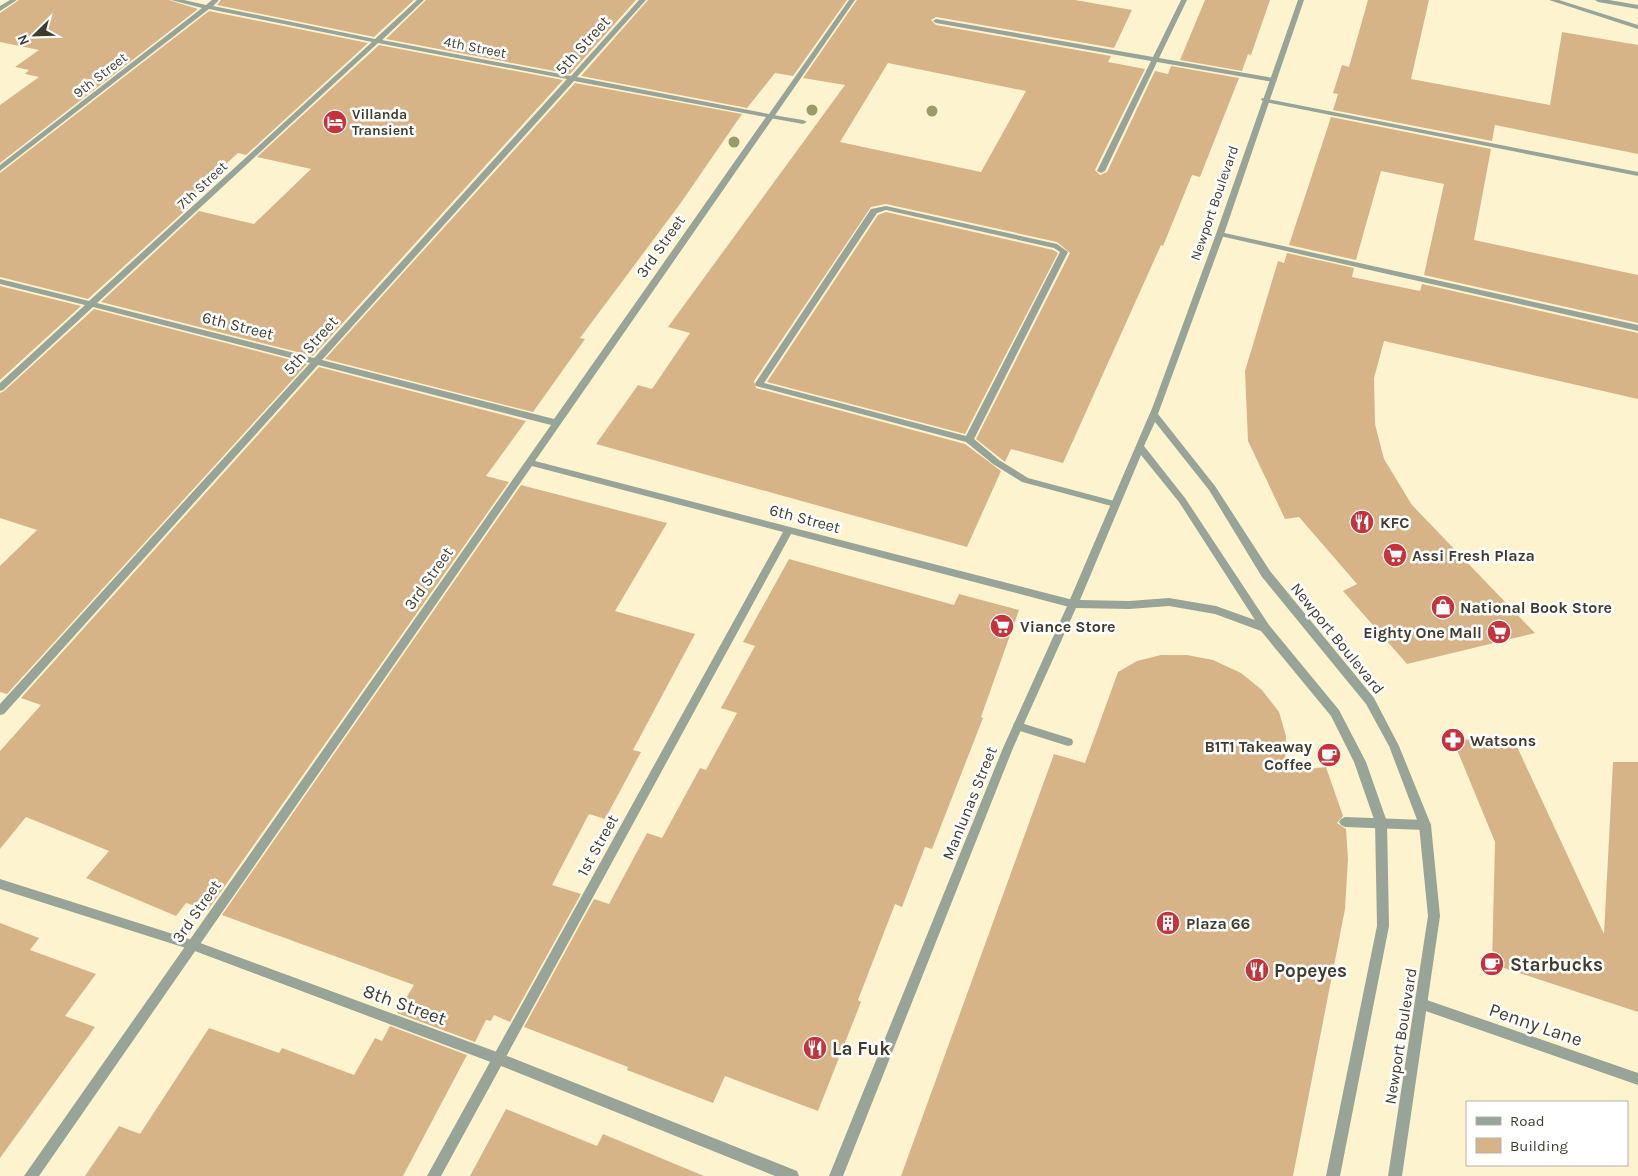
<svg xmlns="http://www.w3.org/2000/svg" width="1638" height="1176" viewBox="0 0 1638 1176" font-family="Karla,sans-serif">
<rect width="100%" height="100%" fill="#fdf4cf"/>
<!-- building -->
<g fill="#d7b488" fill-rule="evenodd">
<path d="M 19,0 L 169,0 L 198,9 L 0,163 L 0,105 L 39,77 L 25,74 L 29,70 L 15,67 L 39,50 L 0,42 L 0,13 Z"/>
<path d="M 221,0 L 414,0 L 374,37 L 217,5 Z"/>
<path d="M 426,0 L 636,0 L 570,74 L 386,39 Z"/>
<path d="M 648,0 L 847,0 L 793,76 L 775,73 L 747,108 L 581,76 Z"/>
<path d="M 857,0 L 1075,0 L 1132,10 L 1114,48 L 936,17 L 931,20 L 936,25 L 1111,56 L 1108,62 L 1145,69 L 1095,170 L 1100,175 L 1107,172 L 1155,71 L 1168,74 L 1171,66 L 1239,78 L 1200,177 L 1192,175 L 1163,246 L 1161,245 L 1063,463 L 1011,449 L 1005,462 L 976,439 L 1070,253 L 1057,242 L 886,204 L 871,207 L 754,381 L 756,388 L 965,444 L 1001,471 L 967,547 L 596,444 L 638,385 L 652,389 L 690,333 L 668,327 L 845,85 L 803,78 ZM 888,63 L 1026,91 L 981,172 L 840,142 Z"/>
<path d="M 1205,0 L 1270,0 L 1251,55 L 1248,54 L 1242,71 L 1180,60 Z"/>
<path d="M 1368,0 L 1429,0 L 1411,79 L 1550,105 L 1562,32 L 1638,45 L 1638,154 L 1495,125 L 1492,141 L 1333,110 L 1338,94 L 1333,93 L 1342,65 L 1349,67 Z"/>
<path d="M 209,11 L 368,43 L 246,155 L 238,153 L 180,206 L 188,208 L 88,299 L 0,277 L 0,173 Z"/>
<path d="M 379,45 L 563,80 L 313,356 L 101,302 L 199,211 L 254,224 L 311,169 L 257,157 Z"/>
<path d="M 575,83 L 742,114 L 680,204 L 580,338 L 585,339 L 533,412 L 325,359 Z"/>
<path d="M 1331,117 L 1491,149 L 1474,240 L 1638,275 L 1638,323 L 1424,275 L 1444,184 L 1381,171 L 1356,260 L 1289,245 Z"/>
<path d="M 886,212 L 1053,250 L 1058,253 L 965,434 L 767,382 L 878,215 Z"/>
<path d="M 1287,253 L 1354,268 L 1352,277 L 1420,291 L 1422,284 L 1638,333 L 1638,399 L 1384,341 L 1374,378 L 1375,424 L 1384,459 L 1412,505 L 1535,633 L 1407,664 L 1343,591 L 1357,584 L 1299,517 L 1285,519 L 1248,441 L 1245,371 L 1278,261 L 1284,263 Z"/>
<path d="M 0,286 L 81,306 L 0,380 Z"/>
<path d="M 94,309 L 307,364 L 7,694 L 0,692 L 0,566 L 37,530 L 0,518 L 0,393 L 4,391 Z"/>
<path d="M 319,367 L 526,421 L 486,476 L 509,482 L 208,910 L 186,903 L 176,916 L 86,878 L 109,851 L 26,817 L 0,849 L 0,751 L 41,705 L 21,698 Z"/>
<path d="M 521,485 L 667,523 L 615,611 L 695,634 L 633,750 L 641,752 L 605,819 L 589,814 L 552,885 L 581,894 L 510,1022 L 494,1015 L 491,1021 L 486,1020 L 475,1042 L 397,1013 L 414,985 L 222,915 Z"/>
<path d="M 789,559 L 954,605 L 959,594 L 1019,610 L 981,717 L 983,718 L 932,849 L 925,847 L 902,907 L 895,904 L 858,1000 L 861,1002 L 818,1111 L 725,1076 L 713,1103 L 627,1070 L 628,1067 L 524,1027 L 594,899 L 609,904 L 647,833 L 662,838 L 700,768 L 706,770 L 737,713 L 721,708 L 755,646 L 743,642 Z"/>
<path d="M 1161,655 L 1187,655 L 1213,660 L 1241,673 L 1262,690 L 1279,712 L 1286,736 L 1285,772 L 1326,767 L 1343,816 L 1337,823 L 1346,829 L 1348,859 L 1345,909 L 1293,1176 L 901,1176 L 1054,754 L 1085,763 L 1118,672 L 1137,661 Z"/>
<path d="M 1513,738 L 1604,934 L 1613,762 L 1638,762 L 1638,1012 L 1492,964 L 1495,842 L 1453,740 Z"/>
<path d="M 0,923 L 39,938 L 30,950 L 96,974 L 65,1016 L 95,1027 L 0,1158 Z"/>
<path d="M 390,1026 L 467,1055 L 403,1176 L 85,1176 L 119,1126 L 140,1134 L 209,1028 L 279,1053 L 282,1048 L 354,1075 L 375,1038 L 382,1041 Z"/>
<path d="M 506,1109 L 597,1146 L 603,1134 L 704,1176 L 470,1176 Z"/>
</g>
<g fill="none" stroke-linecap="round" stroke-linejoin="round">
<!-- service -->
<g fill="#98a497" fill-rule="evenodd">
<path d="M 1181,0 L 1187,0 L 1159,58 L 1274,78 L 1277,80 L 1274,82 L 1157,62 L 1105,171 L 1101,173 L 1097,171 L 1151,61 L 936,23 L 933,21 L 936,19 L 1153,57 Z"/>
<path d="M 1549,0 L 1559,0 L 1638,25 L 1638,29 Z"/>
<path d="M 1595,0 L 1609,0 L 1638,5 L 1638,9 L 1598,2 Z"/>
<path d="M 1262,98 L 1638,172 L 1638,176 L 1265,102 L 1261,100 Z"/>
<path d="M 767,114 L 803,120 L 807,122 L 803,124 L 770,118 L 767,118 Z"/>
<path d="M 886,206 L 1057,244 L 1068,252 L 974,439 L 999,460 L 1028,478 L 1118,502 L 1120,504 L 1118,506 L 1115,507 L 1022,482 L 993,464 L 966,442 L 756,386 L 755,384 L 756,382 L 871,209 ZM 886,210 L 1054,248 L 1060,252 L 966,436 L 764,383 L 877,213 Z"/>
<path d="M 1217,232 L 1220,232 L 1638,325 L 1638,331 L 1220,236 L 1217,236 Z"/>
<path d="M 1018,722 L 1072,739 L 1073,742 L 1072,745 L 1068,746 L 1014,729 L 1013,726 L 1014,723 Z"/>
<path d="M 1345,817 L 1425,820 L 1429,822 L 1431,825 L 1429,828 L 1425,830 L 1345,827 L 1341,825 L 1339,822 L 1341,819 Z"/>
<path d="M 1421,998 L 1638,1073 L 1638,1085 L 1417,1008 L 1415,1004 L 1417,1000 Z"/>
</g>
<!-- minor -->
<g fill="#98a497" fill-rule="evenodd">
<path d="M 10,0 L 17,0 L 0,11 L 0,6 Z"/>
<path d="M 171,0 L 184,0 L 206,5 L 212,0 L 219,0 L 213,6 L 375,39 L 417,0 L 424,0 L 382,40 L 571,76 L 639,0 L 646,0 L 577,77 L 769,114 L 849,0 L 855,0 L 535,461 L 1073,600 L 1077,601 L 1078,604 L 1077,607 L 1073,608 L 791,534 L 441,1176 L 427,1176 L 783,532 L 532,466 L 39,1176 L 24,1176 L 551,425 L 318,365 L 4,714 L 0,715 L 0,704 L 310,363 L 93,307 L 3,390 L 0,391 L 0,383 L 85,305 L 0,284 L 0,279 L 89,301 L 372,42 L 209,9 L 0,171 L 0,165 L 202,8 ZM 378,43 L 567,79 L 314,358 L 97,303 ZM 574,81 L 766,117 L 554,419 L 322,360 Z"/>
</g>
<!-- tertiary -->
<g fill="#98a497" fill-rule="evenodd">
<path d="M 1298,0 L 1304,0 L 1224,234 L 1158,414 L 1215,486 L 1270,571 L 1374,698 L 1399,746 L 1431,825 L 1440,916 L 1402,1176 L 1388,1176 L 1428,916 L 1419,825 L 1389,746 L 1366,704 L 1262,577 L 1209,490 L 1155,422 L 1144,446 L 1185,498 L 1269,625 L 1339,710 L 1366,762 L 1387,822 L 1389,926 L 1340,1176 L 1326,1176 L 1377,926 L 1375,822 L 1354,762 L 1331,716 L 1261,631 L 1215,614 L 1169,606 L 1129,609 L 1076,608 L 1013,748 L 843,1176 L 829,1176 L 1003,748 L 1068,604 L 1153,406 L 1216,234 ZM 1141,455 L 1179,502 L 1255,620 L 1216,606 L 1169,598 L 1129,601 L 1080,600 Z"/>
<path d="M 0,879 L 192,940 L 497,1052 L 792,1169 L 797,1171 L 799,1176 L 775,1176 L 496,1064 L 192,950 L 0,889 Z"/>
</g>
</g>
<!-- trees -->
<g fill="#9b9a69">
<circle cx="812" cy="110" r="5.5"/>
<circle cx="932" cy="111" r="5.5"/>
<circle cx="734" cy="142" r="5.5"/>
</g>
<!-- icons -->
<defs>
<g id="hotel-disc" transform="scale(1.25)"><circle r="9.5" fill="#c4343c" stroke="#fff"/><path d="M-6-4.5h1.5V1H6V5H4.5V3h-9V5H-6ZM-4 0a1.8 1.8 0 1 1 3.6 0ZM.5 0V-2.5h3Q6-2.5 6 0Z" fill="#fff"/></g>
<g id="restaurant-disc" transform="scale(1.25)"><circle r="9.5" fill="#c4343c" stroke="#fff"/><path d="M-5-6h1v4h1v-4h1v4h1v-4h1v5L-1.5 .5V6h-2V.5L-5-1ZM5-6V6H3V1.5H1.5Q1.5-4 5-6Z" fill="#fff"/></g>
<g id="supermarket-disc" transform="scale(1.25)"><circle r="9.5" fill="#c4343c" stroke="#fff"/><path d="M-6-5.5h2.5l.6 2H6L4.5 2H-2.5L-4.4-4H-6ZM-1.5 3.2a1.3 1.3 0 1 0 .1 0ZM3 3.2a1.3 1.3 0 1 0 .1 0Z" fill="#fff"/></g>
<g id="shop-disc" transform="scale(1.25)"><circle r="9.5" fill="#c4343c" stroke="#fff"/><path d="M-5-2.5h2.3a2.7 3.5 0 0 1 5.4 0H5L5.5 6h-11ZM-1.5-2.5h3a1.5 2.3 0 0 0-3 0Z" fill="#fff"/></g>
<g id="pharmacy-disc" transform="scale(1.25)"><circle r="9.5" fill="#c4343c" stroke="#fff"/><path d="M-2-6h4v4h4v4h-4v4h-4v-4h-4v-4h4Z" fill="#fff"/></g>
<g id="cafe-disc" transform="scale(1.25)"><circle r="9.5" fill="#c4343c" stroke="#fff"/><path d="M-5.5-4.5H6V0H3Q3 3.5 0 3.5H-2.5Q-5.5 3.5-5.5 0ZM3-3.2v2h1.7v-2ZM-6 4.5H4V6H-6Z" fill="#fff"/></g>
<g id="building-disc" transform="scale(1.25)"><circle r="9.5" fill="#c4343c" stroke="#fff"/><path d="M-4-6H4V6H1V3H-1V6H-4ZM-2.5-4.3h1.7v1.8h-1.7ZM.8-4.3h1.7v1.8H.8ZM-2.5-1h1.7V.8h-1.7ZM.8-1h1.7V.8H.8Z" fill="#fff"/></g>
</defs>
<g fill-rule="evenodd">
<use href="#hotel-disc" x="335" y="122"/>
<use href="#restaurant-disc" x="1362" y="522"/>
<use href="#supermarket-disc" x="1395" y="555"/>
<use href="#shop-disc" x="1443" y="607"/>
<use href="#supermarket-disc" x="1002" y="626"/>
<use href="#supermarket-disc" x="1499" y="632"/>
<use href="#pharmacy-disc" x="1453" y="740"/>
<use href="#cafe-disc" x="1329" y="755"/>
<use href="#building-disc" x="1168" y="923"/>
<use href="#cafe-disc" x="1492" y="964"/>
<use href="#restaurant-disc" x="1257" y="970"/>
<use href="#restaurant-disc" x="815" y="1048"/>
</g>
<g text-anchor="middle" stroke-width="5" stroke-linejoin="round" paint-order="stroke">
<!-- far-street labels -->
<g font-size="14" fill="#413d2e" stroke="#fff">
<text transform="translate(475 47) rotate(11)" y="5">4th Street</text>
<text transform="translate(100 75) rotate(-38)" y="5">9th Street</text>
<text transform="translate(202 185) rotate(-43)" y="5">7th Street</text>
<text transform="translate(1214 203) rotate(-71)" y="5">Newport Boulevard</text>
</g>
<!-- far-poi labels -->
<g font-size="14" font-weight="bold" fill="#413d2e" stroke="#fff" text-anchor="start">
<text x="352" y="119">Villanda<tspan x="352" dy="16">Transient</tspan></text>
</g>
<!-- street labels -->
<g font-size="16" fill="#413d2e" stroke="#fff">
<text transform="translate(582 45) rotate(-48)" y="6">5th Street</text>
<text transform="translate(660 246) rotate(-55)" y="6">3rd Street</text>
<text transform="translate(238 325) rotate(14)" y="6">6th Street</text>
<text transform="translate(310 345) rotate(-48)" y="6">5th Street</text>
<text transform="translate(805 518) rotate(15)" y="6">6th Street</text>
<text transform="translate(428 578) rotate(-55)" y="6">3rd Street</text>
<text transform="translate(1338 638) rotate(51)" y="6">Newport Boulevard</text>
<text transform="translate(969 803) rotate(-68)" y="6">Manlunas Street</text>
<text transform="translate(597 845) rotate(-61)" y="6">1st Street</text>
<text transform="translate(196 911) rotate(-55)" y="6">3rd Street</text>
<text transform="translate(1400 1036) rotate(-81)" y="6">Newport Boulevard</text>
</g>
<!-- poi labels -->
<g font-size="16" font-weight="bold" fill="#413d2e" stroke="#fff" text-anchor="start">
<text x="1380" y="528">KFC</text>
<text x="1412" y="561">Assi Fresh Plaza</text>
<text x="1460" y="613">National Book Store</text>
<text x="1020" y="632">Viance Store</text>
<text x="1482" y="638" text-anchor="end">Eighty One Mall</text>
<text x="1470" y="746">Watsons</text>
<text x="1312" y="752" text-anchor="end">B1T1 Takeaway<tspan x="1312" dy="18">Coffee</tspan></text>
<text x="1186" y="929">Plaza 66</text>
</g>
<!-- near-poi labels -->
<g font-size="19" font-weight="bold" fill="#413d2e" stroke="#fff" text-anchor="start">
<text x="1510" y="971">Starbucks</text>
<text x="1274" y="977">Popeyes</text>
<text x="832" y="1055">La Fuk</text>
</g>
<!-- near-street labels -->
<g font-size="19" fill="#413d2e" stroke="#fff">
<text transform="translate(405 1004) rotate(20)" y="7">8th Street</text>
<text transform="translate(1536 1024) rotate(19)" y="7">Penny Lane</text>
</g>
</g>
<!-- legend -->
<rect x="1466" y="1101" width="162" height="65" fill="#ffffff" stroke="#b3b1ab"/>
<rect x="1476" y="1117" width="25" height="8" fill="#98a497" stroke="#b3b1ab"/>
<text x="1510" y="1126" font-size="15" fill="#413d2e">Road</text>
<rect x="1476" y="1138" width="25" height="15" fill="#d7b488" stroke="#b3b1ab"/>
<text x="1510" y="1151" font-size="15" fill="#413d2e">Building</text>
<!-- north arrow -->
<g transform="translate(35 35) rotate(247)" stroke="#ffffff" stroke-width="4" paint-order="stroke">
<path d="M0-4L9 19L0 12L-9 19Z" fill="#413d2e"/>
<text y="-8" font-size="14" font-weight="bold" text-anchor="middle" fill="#413d2e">N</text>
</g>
</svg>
